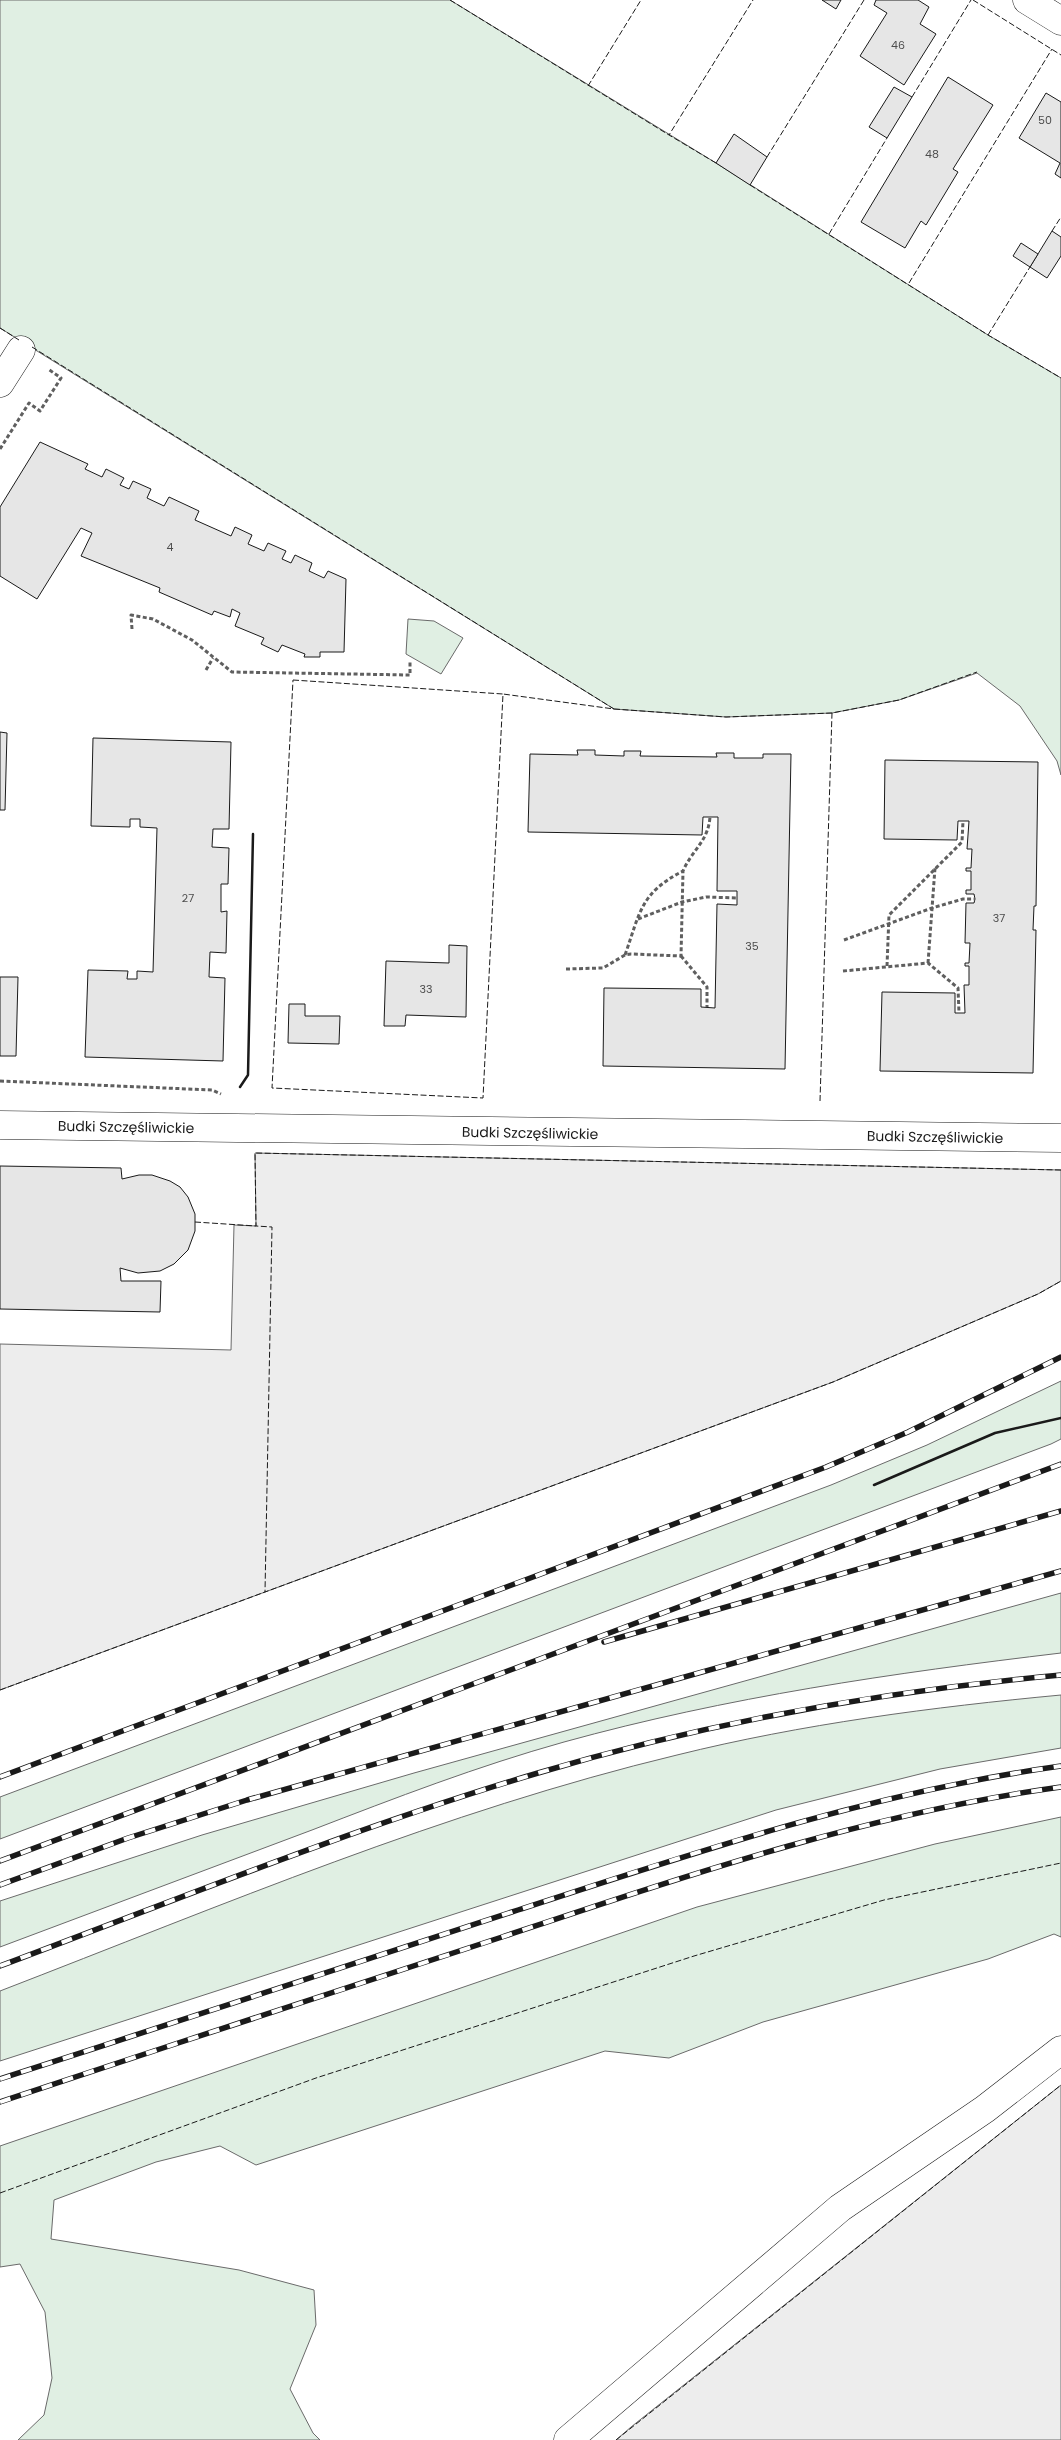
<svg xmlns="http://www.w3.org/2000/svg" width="1061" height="2440" viewBox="0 0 1061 2440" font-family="Poppins,sans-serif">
<rect width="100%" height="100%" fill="#fff"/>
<!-- green -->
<g fill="#e0efe3" stroke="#6a6a6a">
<path d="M 0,0 L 450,0 L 716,163 L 988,335 L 1061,378 L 1061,775 L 1057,761 L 1020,706 L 977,673 L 899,700 L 832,713 L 726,717 L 614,709 L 0,328 Z"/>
<path d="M 408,619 L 434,621 L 463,638 L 441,674 L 406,654 Z"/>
<path d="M 1061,1381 L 1061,1439 L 1051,1444 L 0,1839 L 0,1797 L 831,1485 L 927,1445 Z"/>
<path d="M 1061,1593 L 1061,1653 C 893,1673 727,1697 564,1742 C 478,1766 395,1798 312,1830 C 208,1869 104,1908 0,1947 L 0,1901 L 202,1835 L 414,1773 Z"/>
<path d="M 1061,1695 L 1061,1748 L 940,1769 L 776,1810 L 0,2061 L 0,1991 C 223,1905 444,1811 677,1755 C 802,1724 933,1707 1061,1695 Z"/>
<path d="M 1061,1817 L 1061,1937 L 1054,1934 L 988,1959 L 763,2022 L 669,2058 L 605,2051 L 256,2165 L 220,2146 L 156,2162 L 54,2200 L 51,2239 L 239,2270 L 314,2290 L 316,2325 L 290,2389 L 313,2433 L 320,2440 L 18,2440 L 44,2415 L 52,2378 L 45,2312 L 20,2264 L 0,2267 L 0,2146 L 697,1907 L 935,1844 Z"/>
</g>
<!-- parking -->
<g fill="#ededed" stroke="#6a6a6a">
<path d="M 255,1153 L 1061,1170 L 1061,1281 L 1038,1294 L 833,1382 L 0,1690 L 0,1344 L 231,1350 L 234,1225 L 256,1226 Z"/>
<path d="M 1061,2085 L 1061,2440 L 616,2440 L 631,2427 Z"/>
</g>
<!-- building -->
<g fill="#e6e6e6" stroke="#1a1a1a">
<path d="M 822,0 L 841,0 L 836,9 Z"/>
<path d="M 876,0 L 918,0 L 929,7 L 920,24 L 936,34 L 904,85 L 860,56 L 887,13 L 874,5 Z"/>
<path d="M 948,77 L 993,105 L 953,169 L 958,172 L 926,225 L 921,221 L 905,248 L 861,222 Z"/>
<path d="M 894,87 L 912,97 L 887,138 L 869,127 Z"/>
<path d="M 1046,93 L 1061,102 L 1061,178 L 1055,174 L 1060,163 L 1019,138 Z"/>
<path d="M 734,134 L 767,157 L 750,185 L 716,163 Z"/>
<path d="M 1052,231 L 1061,237 L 1061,256 L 1047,278 L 1030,267 Z"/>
<path d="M 1021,243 L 1038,254 L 1030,267 L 1013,256 Z"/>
<path d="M 40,442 L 88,464 L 85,469 L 102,477 L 106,469 L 124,478 L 120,485 L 129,489 L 133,481 L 151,489 L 147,498 L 164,506 L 169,497 L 199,511 L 195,520 L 231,536 L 235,527 L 252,535 L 248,544 L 264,551 L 268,543 L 286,551 L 282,559 L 291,563 L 295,555 L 312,563 L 309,571 L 324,578 L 328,571 L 346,579 L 344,652 L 320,652 L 320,657 L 304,657 L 305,654 L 282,645 L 278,652 L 261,644 L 264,638 L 235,626 L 240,613 L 232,609 L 230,617 L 214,611 L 212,615 L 159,592 L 160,588 L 81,556 L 92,533 L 81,528 L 37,599 L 0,576 L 0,507 Z"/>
<path d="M 0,732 L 7,733 L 5,810 L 0,810 Z"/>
<path d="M 93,738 L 231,742 L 229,829 L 213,829 L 212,847 L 229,848 L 228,884 L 221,884 L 221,912 L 227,911 L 226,953 L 210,952 L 209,977 L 225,978 L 223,1061 L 85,1057 L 88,970 L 128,971 L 127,979 L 137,979 L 137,971 L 153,972 L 157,828 L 140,827 L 140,819 L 130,819 L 130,827 L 91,826 Z"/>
<path d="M 577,750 L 595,750 L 595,755 L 624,756 L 624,751 L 641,751 L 640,756 L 717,757 L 716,753 L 734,753 L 734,758 L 763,758 L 763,754 L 791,754 L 785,1069 L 603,1066 L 604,988 L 701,989 L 701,1007 L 715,1008 L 717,904 L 737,905 L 737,891 L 717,891 L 718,817 L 703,817 L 702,835 L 528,832 L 530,754 L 578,755 Z"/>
<path d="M 885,760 L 1038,762 L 1036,906 L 1034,906 L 1033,930 L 1036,930 L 1033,1073 L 880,1071 L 882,992 L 955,993 L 955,1013 L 965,1013 L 964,985 L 969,985 L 969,966 L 965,966 L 965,963 L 969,963 L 970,943 L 965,943 L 966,903 L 974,903 L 975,899 L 974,894 L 966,894 L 966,890 L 971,890 L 971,871 L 966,871 L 966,868 L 971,868 L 972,849 L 967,849 L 969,821 L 958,821 L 957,840 L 884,839 Z"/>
<path d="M 449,945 L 467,946 L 466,1017 L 406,1015 L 405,1026 L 384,1026 L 386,961 L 449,963 Z"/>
<path d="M 0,977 L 18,977 L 16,1056 L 0,1056 Z"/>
<path d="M 289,1004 L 305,1004 L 305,1016 L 340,1016 L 339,1044 L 288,1043 Z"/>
<path d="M 0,1166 L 121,1168 L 122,1179 L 139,1175 L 152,1175 L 170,1181 L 180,1187 L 188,1197 L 195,1214 L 195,1231 L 188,1250 L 174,1264 L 160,1271 L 138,1273 L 120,1268 L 121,1281 L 161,1281 L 160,1312 L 0,1309 Z"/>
</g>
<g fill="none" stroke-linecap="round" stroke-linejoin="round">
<!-- minor casing -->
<g stroke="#1a1a1a" stroke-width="29">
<g id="minor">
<path d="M 1027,0 L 1061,21"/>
<path d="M 0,383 L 21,350"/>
<path d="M 0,1125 L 1061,1138"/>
<path d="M 568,2440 L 840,2208 L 985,2109 L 1061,2050"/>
</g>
</g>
<!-- path -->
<g stroke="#5f5f5f" stroke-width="3" stroke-dasharray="4 2.5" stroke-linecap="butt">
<path d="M 0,449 L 29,403 L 40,411 L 61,378 L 48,369"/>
<path d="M 132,629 L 131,615 L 153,619 L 192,640 L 232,672 L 410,675 L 410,661"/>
<path d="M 206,670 L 213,658"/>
<path d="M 638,919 L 682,902 L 706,897 L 737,898"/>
<path d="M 844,940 L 932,908 L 963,899 L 975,899"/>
<path d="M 625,955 C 640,913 640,893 683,871"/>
<path d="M 681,956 L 707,987 L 707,1007"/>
<path d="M 928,963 L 935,868"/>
<path d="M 887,966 L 889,915 L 962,842 L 963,821"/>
<path d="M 566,969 L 603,968 L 625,955 L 631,954 L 681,956 L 683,871 C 692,850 708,842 710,817"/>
<path d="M 843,971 L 928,963 L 958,988 L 959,1013"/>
<path d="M 0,1081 L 212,1090 L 221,1094"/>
</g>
<!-- minor -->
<use href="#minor" stroke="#fff" stroke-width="28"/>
<!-- rail casing -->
<g stroke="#1a1a1a" stroke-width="5.5">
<g id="rail">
<path d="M 604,1642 L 1061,1511"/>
<path d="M 0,1777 L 826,1467 L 908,1432 L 1061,1357"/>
<path d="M 0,1861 L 1061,1464"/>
<path d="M 0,1885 L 128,1838 L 247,1800 L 1061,1571"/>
<path d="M 0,1966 C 178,1899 356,1827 538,1773 C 709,1722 884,1691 1061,1675"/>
<path d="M 0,2079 C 173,2023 346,1966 518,1910 C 696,1852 875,1792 1061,1766"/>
<path d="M 0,2102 C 167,2046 335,1992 502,1937 C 685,1876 870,1813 1061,1787"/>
</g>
</g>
<!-- rail -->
<use href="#rail" stroke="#fff" stroke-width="4" stroke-dasharray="11" stroke-linecap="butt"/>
<!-- fence -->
<g stroke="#1a1a1a" stroke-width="1" stroke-dasharray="6 2.5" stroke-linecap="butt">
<path d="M 450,0 L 669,135"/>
<path d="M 973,0 L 1061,55"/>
<path d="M 588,86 L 641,0"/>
<path d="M 912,97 L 971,0"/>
<path d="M 767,157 L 864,0"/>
<path d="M 716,163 L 669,135 L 753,0"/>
<path d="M 750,185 L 988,335 L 1061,378"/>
<path d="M 1052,231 L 1061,217"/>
<path d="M 829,234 L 887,138"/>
<path d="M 909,283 L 1052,49"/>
<path d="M 0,328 L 19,340"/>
<path d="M 988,335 L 1030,267"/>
<path d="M 32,347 L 614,709 L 503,694"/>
<path d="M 293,680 L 503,694 L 483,1098 L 272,1088 Z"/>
<path d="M 614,709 L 726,717 L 832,713 L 899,700 L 977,672"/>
<path d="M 820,1101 L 832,713"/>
<path d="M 1061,1170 L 255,1153 L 256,1226 L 272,1227 L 265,1592 L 833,1382 L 1038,1294 L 1061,1281"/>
<path d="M 195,1222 L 256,1226"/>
<path d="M 0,1690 L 265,1592"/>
<path d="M 0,2193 L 316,2078 L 694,1956 L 884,1900 L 1061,1863"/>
<path d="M 616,2440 L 1061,2085"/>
</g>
<!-- wall -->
<g stroke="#1a1a1a" stroke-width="2.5">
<path d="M 240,1087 L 248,1075 L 253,834"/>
<path d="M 874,1485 L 995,1433 L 1061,1418"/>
</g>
</g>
<g text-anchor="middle" stroke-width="4" stroke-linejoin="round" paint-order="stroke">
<!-- number labels -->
<g font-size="11" fill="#4d4d4d">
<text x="898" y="49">46</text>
<text x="1045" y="124">50</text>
<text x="932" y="158">48</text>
<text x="170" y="551">4</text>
<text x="188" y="902">27</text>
<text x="999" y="922">37</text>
<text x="752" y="950">35</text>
<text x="426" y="993">33</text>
</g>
<!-- street labels -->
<g font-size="14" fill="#1a1a1a" stroke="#fff">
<text transform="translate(126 1127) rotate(1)" y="5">Budki Szczęśliwickie</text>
<text transform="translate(530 1133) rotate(1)" y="5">Budki Szczęśliwickie</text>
<text transform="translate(935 1137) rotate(1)" y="5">Budki Szczęśliwickie</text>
</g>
</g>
</svg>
